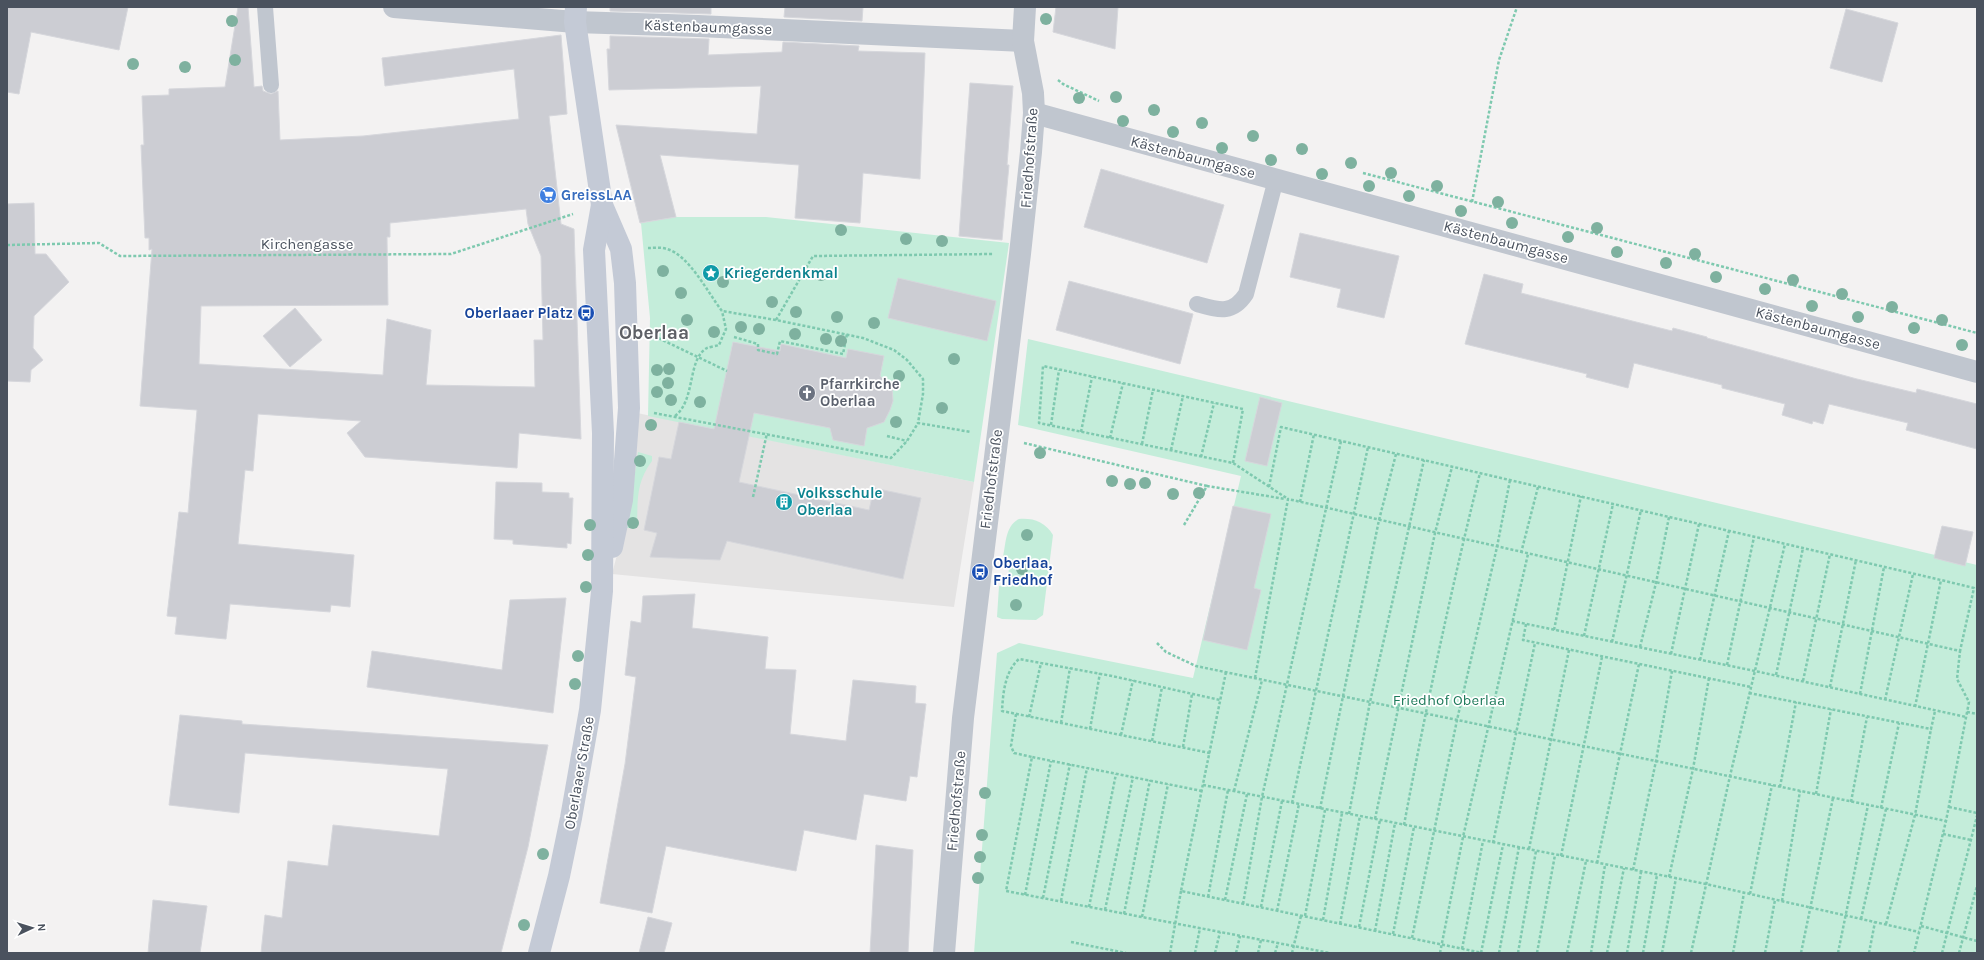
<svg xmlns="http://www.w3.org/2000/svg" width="1984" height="960" viewBox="0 0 1984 960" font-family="Karla,sans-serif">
<rect width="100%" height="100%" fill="#f3f2f2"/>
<!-- education -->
<path fill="#e4e3e3" d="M 637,413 L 974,482 L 954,607 L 612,574 L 631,501 Z"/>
<!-- green -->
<g fill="#c4edda">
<path d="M 676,217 L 766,217 L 1009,243 L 974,482 L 648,416 L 650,318 L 641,223 Z"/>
<path d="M 1028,339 L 1977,565 L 1977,953 L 974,953 L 997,653 L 1019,643 L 1193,678 L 1241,476 L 1018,425 Z"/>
<path d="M 638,452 L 652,456 L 652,461 C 635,484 638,502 637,528 L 627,528 Z"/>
<path d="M 1019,519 C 1034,518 1045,522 1053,535 L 1043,615 L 1036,620 L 1002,619 L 997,617 L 999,586 L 1007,587 L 1010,559 L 1003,557 C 1006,544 1005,526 1019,519 Z"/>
</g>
<!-- building -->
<g fill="#cccdd3" stroke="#d6d7dc" fill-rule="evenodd">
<path d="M 7,7 L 128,7 L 119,50 L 31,32 L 19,94 L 7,92 Z"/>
<path d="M 238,7 L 248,7 L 254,87 L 262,86 L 263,91 L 271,94 L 278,91 L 280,140 L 363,136 L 519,119 L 514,69 L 385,86 L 382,58 L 561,35 L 567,114 L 549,116 L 561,224 L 574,229 L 581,439 L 519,433 L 517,468 L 365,457 L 347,433 L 361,421 L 258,414 L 253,471 L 245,470 L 238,544 L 354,555 L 350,607 L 331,605 L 330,612 L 230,604 L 226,639 L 175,634 L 177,617 L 167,616 L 179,512 L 188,513 L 197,410 L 140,406 L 152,249 L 149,250 L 149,238 L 145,238 L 141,145 L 144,145 L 142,96 L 169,95 L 169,89 L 225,87 ZM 526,209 L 528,224 L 541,256 L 543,340 L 534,340 L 535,387 L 426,385 L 431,330 L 387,319 L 383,375 L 199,364 L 201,306 L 388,305 L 387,237 L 390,237 L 390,223 Z"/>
<path d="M 610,7 L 711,7 L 711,14 L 610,11 Z"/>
<path d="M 785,7 L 863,7 L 862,21 L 784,17 Z"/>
<path d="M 1056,7 L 1118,7 L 1115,49 L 1053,32 Z"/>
<path d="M 1846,9 L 1898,23 L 1882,82 L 1830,68 Z"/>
<path d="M 610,36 L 709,39 L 708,55 L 782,52 L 783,42 L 859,46 L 858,51 L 925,53 L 920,179 L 863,173 L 860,223 L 795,218 L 799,165 L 660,155 L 676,217 L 640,223 L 616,125 L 757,134 L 761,86 L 609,90 L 607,49 L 610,49 Z"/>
<path d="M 970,83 L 1013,86 L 1007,165 L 1009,165 L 1002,240 L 959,236 Z"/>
<path d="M 1101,169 L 1224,205 L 1207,263 L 1084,227 Z"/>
<path d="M 34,203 L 35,254 L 46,254 L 69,282 L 34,316 L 33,348 L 43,360 L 31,370 L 30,382 L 7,381 L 7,204 Z"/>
<path d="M 1300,233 L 1399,256 L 1384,318 L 1337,307 L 1341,289 L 1290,277 Z"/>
<path d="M 1484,274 L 1523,284 L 1521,293 L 1672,331 L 1673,328 L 1707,337 L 1707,338 L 1857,379 L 1916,393 L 1917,389 L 1977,404 L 1977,449 L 1906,430 L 1908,423 L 1829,404 L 1823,424 L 1813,421 L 1812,424 L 1782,415 L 1785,404 L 1722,388 L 1722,385 L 1634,363 L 1628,388 L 1586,377 L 1587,374 L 1465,344 Z"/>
<path d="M 898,278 L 996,301 L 987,341 L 888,318 Z"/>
<path d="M 1069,281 L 1193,314 L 1180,364 L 1056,330 Z"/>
<path d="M 295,308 L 322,340 L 290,367 L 263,336 Z"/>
<path d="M 733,342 L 780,351 L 781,344 L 846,358 L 848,349 L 884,356 L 880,376 L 892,388 L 893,401 L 890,410 L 884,422 L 867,428 L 864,446 L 833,440 L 830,428 L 754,413 L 739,482 L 869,510 L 874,488 L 921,498 L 903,579 L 727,541 L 720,560 L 650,557 L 657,533 L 644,530 L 659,457 L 671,459 L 679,422 L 714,429 Z"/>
<path d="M 1260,397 L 1282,403 L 1267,466 L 1245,461 Z"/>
<path d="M 496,482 L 542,483 L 542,492 L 569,493 L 569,498 L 573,498 L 571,544 L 567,543 L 567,548 L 513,544 L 513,540 L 494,539 Z"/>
<path d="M 1233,506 L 1271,514 L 1254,588 L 1261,590 L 1247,650 L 1203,640 Z"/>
<path d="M 1942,526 L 1973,532 L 1965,566 L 1934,558 Z"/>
<path d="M 695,594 L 692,628 L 768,637 L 765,669 L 796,670 L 790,734 L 846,741 L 853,680 L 916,686 L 915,703 L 926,704 L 917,777 L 910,776 L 906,801 L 864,794 L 856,840 L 804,830 L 796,871 L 666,846 L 652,913 L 600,903 L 625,764 L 636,677 L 625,675 L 631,621 L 641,623 L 643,596 Z"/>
<path d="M 566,598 L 553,713 L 367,687 L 372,651 L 502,670 L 510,600 Z"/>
<path d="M 180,715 L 242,721 L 242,724 L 548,745 L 528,847 L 501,953 L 261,953 L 265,915 L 282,918 L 288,861 L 328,866 L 333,825 L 439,836 L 448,769 L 245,753 L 239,813 L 169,805 Z"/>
<path d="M 876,845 L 913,850 L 908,953 L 870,953 Z"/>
<path d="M 153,900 L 207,906 L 200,953 L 148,953 Z"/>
<path d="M 648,917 L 672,923 L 664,953 L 639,953 Z"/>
</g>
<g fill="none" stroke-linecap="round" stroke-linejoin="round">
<!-- path -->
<g stroke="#7ec9af" stroke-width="2.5" stroke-dasharray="3 2" stroke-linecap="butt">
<path d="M 1058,80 L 1063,84 L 1099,101"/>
<path d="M 1363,173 L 1977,333"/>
<path d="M 1472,202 L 1499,60 L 1517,7"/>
<path d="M 7,245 L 99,243 L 120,256 L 451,254 L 573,214"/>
<path d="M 648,248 C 654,248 661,247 667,249 C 689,255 708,293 722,311 L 776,320 L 863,338 L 894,350 L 907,360 L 923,379 L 923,394 L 918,423 L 971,432"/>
<path d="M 776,320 L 813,256 L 993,254"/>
<path d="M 654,336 L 727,371"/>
<path d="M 734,337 L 758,344 L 758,350 L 777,354 L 780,341 L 843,354 L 847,334"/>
<path d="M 654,413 L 891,458 L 907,441 L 918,423"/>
<path d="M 675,416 C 696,400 687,359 707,348 C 710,347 716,346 719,345 L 726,329 L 722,311"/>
<path d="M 1051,425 L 1059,370"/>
<path d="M 1081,432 L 1092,377"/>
<path d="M 887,436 L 907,441"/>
<path d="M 1110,438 L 1123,383"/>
<path d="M 1024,443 L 1207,486"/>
<path d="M 1142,444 L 1153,390"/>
<path d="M 1171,450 L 1183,396"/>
<path d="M 1201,457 L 1214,403"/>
<path d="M 1233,463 L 1243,409 L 1043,366 L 1039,423 L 1233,463 L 1288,499"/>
<path d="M 1269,487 L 1281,427 L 1941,580 L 1974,588 L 1960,651"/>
<path d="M 753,497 L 767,433"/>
<path d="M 1300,502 L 1314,434"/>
<path d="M 1184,525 L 1207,486 L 1285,499"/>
<path d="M 1521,553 L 1538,487"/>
<path d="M 1512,621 L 1755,671 L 1966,717"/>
<path d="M 1526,624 L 1523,640 L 1751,687"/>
<path d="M 1554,630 L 1581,496"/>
<path d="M 1584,636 L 1613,504"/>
<path d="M 1612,642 L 1641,510"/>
<path d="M 1157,643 L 1166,652 L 1196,666 L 1946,821"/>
<path d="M 1640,647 L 1656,583 L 1669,517"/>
<path d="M 1671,654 L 1699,524"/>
<path d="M 1700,660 L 1729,531"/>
<path d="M 1727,665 L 1754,537"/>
<path d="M 1226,672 L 1181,891 L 1483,953"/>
<path d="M 1776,675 L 1803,548"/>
<path d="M 1255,678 L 1288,499 L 1960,651 L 1957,679 L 1969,702 L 1946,821 L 1914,953"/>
<path d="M 1803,681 L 1830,554"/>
<path d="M 1830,687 L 1856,560"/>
<path d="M 1749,693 L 1931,729 L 1935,711"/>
<path d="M 1860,694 L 1884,567"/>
<path d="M 1885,700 L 1913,574"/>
<path d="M 1915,707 L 1941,580"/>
<path d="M 1967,712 L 1977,714"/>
<path d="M 1016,714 L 1011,746 L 1014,753 L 1032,757"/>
<path d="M 1029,717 L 1041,663"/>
<path d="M 1061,723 L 1070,668"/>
<path d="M 1090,729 L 1100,673"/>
<path d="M 1121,735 L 1133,680"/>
<path d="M 1152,741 L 1162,687"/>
<path d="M 1183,747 L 1192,694"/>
<path d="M 1210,753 L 1002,711 C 1003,693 1005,671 1019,659 L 1112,676 L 1220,700"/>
<path d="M 1203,785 L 1706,884 L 1919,932"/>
<path d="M 1780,787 L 1796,702"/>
<path d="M 1202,791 L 1032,757 L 1006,891 L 1330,953"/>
<path d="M 1234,791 L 1262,680"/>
<path d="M 1816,794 L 1831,709"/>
<path d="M 1851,802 L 1867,717"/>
<path d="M 1292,803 L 1368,447"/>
<path d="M 1949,807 L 1977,813"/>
<path d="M 1881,808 L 1899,723"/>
<path d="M 1320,809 L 1379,520 L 1396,454"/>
<path d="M 1349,814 L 1370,702 L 1424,460"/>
<path d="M 1375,819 L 1435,533 L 1452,467"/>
<path d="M 1404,825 C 1426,707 1451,590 1480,473"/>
<path d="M 1943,834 L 1971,840"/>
<path d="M 1493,843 L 1535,643"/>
<path d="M 1529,849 L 1569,650"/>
<path d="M 1561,856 L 1602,657"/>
<path d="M 1597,863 L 1639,664"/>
<path d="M 1633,870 L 1656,761 L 1672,671"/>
<path d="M 1669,877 L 1693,769 L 1709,678"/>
<path d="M 1750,894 L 1772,785"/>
<path d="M 1025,895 L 1051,761"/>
<path d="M 1208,897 L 1228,790"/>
<path d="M 1043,898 L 1070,764"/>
<path d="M 1225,900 L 1247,794"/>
<path d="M 1061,901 L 1087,768"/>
<path d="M 1782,901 L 1800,791"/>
<path d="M 1243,904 L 1262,797 L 1341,441"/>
<path d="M 1089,907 L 1116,774"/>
<path d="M 1261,907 L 1282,801"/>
<path d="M 1105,910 L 1133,777"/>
<path d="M 1277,911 L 1299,804"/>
<path d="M 1124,914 L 1150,780"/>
<path d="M 1305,916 L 1325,810"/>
<path d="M 1142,917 L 1168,784"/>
<path d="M 1861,919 L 1886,809"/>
<path d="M 1323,920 L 1342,813"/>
<path d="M 1340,924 L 1360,816"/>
<path d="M 1886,924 L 1915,815 L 1931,729"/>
<path d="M 1921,926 L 1977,941"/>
<path d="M 1359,927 L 1380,820"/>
<path d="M 1375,931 L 1395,823"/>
<path d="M 1393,934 L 1414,827"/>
<path d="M 1412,938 L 1457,720 L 1497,547 L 1510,480"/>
<path d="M 1071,942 L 1126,953"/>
<path d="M 1462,949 L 1483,841"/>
<path d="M 1170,953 L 1181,891"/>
<path d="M 1195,953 L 1200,928"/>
<path d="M 1215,953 L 1220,932"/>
<path d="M 1236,953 L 1240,936"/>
<path d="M 1258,953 L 1261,940"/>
<path d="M 1275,953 L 1278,943"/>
<path d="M 1292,953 L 1301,916"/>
<path d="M 1440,953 L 1463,837 L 1528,554"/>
<path d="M 1481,953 L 1503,845"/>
<path d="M 1499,953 L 1519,847"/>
<path d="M 1518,953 L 1536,851"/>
<path d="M 1537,953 L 1555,855"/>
<path d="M 1567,953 L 1586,861"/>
<path d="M 1591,953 L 1605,865"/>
<path d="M 1607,953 L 1624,868"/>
<path d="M 1627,953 L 1641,872"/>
<path d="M 1643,953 L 1657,875"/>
<path d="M 1662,953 L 1676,878"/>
<path d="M 1691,953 L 1730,776 L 1785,544"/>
<path d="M 1733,953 L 1744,893"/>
<path d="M 1765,953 L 1775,900"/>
<path d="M 1801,953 L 1833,798"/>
<path d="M 1838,953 L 1868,805"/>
<path d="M 1869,953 L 1875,922"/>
<path d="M 1942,953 L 1977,816"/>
<path d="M 1959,953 L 1977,886"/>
</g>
<!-- service -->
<g stroke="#c0c6cf" stroke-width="16">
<path d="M 265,7 L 271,85"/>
<path d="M 1197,304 C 1219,310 1232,315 1246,294 L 1276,179"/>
</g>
<!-- minor -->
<g stroke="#c0c6cf" stroke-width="22">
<path d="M 394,7 L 575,22 L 698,26 L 1023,41"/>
<path d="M 1034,113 L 1977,372"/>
<path d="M 944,953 L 963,718 L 1020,254 L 1031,152 L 1034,113 L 1033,93 L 1023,41 L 1025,7"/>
</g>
<!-- secondary -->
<g stroke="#c4cad6" stroke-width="22">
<path d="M 576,7 L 575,22 L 602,205 L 621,249 L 625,283 L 629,408 L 622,500 L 612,547"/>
<path d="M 539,953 L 559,876 L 571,818 L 590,710 L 602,591 L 603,433 L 594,250 L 602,205"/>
</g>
</g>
<!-- trees -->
<g fill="#7eb19f">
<circle cx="1046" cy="19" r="6"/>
<circle cx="232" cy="21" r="6"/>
<circle cx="235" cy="60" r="6"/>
<circle cx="133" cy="64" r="6"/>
<circle cx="185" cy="67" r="6"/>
<circle cx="1116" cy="97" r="6"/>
<circle cx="1079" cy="98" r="6"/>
<circle cx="1154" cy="110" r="6"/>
<circle cx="1123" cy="121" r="6"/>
<circle cx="1202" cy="123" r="6"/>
<circle cx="1173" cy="132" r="6"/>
<circle cx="1253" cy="136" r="6"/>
<circle cx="1222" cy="148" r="6"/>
<circle cx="1302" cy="149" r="6"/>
<circle cx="1271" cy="160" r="6"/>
<circle cx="1351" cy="163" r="6"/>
<circle cx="1391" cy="173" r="6"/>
<circle cx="1322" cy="174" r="6"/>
<circle cx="1369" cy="186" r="6"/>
<circle cx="1437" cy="186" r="6"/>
<circle cx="1409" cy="196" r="6"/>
<circle cx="1498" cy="202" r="6"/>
<circle cx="1461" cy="211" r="6"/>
<circle cx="1512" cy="223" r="6"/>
<circle cx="1597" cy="228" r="6"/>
<circle cx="841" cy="230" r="6"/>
<circle cx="1568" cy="237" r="6"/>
<circle cx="906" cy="239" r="6"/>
<circle cx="942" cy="241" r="6"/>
<circle cx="1617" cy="252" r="6"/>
<circle cx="1695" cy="254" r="6"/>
<circle cx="1666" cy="263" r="6"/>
<circle cx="663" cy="271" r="6"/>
<circle cx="821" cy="275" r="6"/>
<circle cx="1716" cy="277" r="6"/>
<circle cx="1793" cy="280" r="6"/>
<circle cx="723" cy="282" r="6"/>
<circle cx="1765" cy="289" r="6"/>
<circle cx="681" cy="293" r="6"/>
<circle cx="1842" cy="294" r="6"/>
<circle cx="772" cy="302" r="6"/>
<circle cx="1812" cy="306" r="6"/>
<circle cx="1892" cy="307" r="6"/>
<circle cx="796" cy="312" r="6"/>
<circle cx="837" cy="317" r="6"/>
<circle cx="1858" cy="317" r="6"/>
<circle cx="687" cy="320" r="6"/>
<circle cx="1942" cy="320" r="6"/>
<circle cx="874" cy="323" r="6"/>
<circle cx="741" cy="327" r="6"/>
<circle cx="1914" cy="328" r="6"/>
<circle cx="759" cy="329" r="6"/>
<circle cx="714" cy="332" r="6"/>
<circle cx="795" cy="334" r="6"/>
<circle cx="826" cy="339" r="6"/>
<circle cx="841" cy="341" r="6"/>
<circle cx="1962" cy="345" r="6"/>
<circle cx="954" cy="359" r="6"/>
<circle cx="669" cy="369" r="6"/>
<circle cx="657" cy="370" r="6"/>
<circle cx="899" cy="376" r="6"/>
<circle cx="668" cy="383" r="6"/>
<circle cx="657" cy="392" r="6"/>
<circle cx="671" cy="400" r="6"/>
<circle cx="700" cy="402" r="6"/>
<circle cx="942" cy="408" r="6"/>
<circle cx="896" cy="422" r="6"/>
<circle cx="651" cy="425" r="6"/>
<circle cx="1040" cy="453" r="6"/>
<circle cx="640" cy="461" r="6"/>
<circle cx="1112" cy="481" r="6"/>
<circle cx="1145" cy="483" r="6"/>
<circle cx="1130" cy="484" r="6"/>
<circle cx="1199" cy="493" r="6"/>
<circle cx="1173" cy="494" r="6"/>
<circle cx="633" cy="523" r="6"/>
<circle cx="590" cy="525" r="6"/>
<circle cx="1027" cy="535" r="6"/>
<circle cx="588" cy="555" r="6"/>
<circle cx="1022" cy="569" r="6"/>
<circle cx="586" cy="587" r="6"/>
<circle cx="1016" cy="605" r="6"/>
<circle cx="578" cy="656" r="6"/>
<circle cx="575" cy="684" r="6"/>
<circle cx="985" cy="793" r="6"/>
<circle cx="982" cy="835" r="6"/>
<circle cx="543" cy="854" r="6"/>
<circle cx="980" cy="857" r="6"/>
<circle cx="978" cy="878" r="6"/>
<circle cx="524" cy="925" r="6"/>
</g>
<!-- icons -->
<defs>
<g id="supermarket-disc" transform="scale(0.9)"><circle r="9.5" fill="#3f7fe0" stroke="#fff"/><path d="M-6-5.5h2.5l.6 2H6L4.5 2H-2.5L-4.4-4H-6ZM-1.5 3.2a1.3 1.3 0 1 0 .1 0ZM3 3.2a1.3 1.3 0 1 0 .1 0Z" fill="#fff"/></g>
<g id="sight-disc" transform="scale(0.9)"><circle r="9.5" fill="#0f9aa8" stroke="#fff"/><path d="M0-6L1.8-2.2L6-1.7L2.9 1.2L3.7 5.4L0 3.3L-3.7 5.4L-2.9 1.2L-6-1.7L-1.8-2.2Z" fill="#fff"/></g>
<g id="bus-disc" transform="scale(0.9)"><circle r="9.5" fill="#1a4fb4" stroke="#fff"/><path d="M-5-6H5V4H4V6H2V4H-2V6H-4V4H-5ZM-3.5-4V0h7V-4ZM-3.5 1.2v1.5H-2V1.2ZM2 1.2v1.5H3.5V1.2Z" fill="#fff"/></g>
<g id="church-disc" transform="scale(0.9)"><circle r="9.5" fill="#6b7280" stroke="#fff"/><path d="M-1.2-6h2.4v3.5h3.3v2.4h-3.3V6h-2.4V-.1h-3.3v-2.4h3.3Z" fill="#fff"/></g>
<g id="building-disc" transform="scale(0.9)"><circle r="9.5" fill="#0f9aa8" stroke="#fff"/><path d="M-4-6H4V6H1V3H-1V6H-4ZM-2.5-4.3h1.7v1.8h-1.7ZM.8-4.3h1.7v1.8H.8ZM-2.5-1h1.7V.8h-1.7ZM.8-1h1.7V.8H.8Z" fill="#fff"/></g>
</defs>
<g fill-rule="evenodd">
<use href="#supermarket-disc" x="548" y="195"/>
<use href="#sight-disc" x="711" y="273"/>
<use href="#bus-disc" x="586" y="313"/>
<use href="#church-disc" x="807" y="393"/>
<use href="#building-disc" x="784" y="502"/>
<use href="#bus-disc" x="980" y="572"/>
</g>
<g text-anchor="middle" stroke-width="3.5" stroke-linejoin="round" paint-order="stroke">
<!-- street labels -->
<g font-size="15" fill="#4a525e" stroke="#fff">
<text transform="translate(708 27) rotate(2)" y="5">Kästenbaumgasse</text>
<text transform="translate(1193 157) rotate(15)" y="5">Kästenbaumgasse</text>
<text transform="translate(1029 158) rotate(-86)" y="5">Friedhofstraße</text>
<text transform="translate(1506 242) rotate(15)" y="5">Kästenbaumgasse</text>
<text x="307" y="249">Kirchengasse</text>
<text transform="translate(1818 328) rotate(15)" y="5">Kästenbaumgasse</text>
<text transform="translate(991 479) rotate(-83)" y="5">Friedhofstraße</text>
<text transform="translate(579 773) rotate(-80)" y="5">Oberlaaer Straße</text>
<text transform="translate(956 801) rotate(-85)" y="5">Friedhofstraße</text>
</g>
<!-- shop labels -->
<g font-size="15" font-weight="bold" fill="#366cbe" stroke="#fff" text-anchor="start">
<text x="561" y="200">GreissLAA</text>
</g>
<!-- culture labels -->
<g font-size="15" font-weight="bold" fill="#0d838f" stroke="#fff" text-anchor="start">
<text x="724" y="278">Kriegerdenkmal</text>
<text x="797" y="498">Volksschule<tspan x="797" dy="17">Oberlaa</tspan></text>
</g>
<!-- transit labels -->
<g font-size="15" font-weight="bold" fill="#164399" stroke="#fff" text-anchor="end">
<text x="573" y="318">Oberlaaer Platz</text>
<text x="993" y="568" text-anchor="start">Oberlaa,<tspan x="993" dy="17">Friedhof</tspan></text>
</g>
<!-- worship labels -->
<g font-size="15" font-weight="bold" fill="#5b616d" stroke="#fff" text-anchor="start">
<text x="820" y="389">Pfarrkirche<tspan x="820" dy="17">Oberlaa</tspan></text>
</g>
<!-- park labels -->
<g font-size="15" fill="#1f7b5b" stroke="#fff">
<text x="1449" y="705">Friedhof Oberlaa</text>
</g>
<!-- district labels -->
<g font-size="19" font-weight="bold" fill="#5e6066" stroke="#fff">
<text x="654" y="339">Oberlaa</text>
</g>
</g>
<!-- border -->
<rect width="1984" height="960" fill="none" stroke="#4a525e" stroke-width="16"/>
<!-- north arrow -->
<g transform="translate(32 928) rotate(86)" stroke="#ffffff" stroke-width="3" paint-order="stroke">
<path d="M0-3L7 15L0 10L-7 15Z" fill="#4a525e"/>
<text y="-6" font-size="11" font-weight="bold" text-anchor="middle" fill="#4a525e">N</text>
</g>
</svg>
